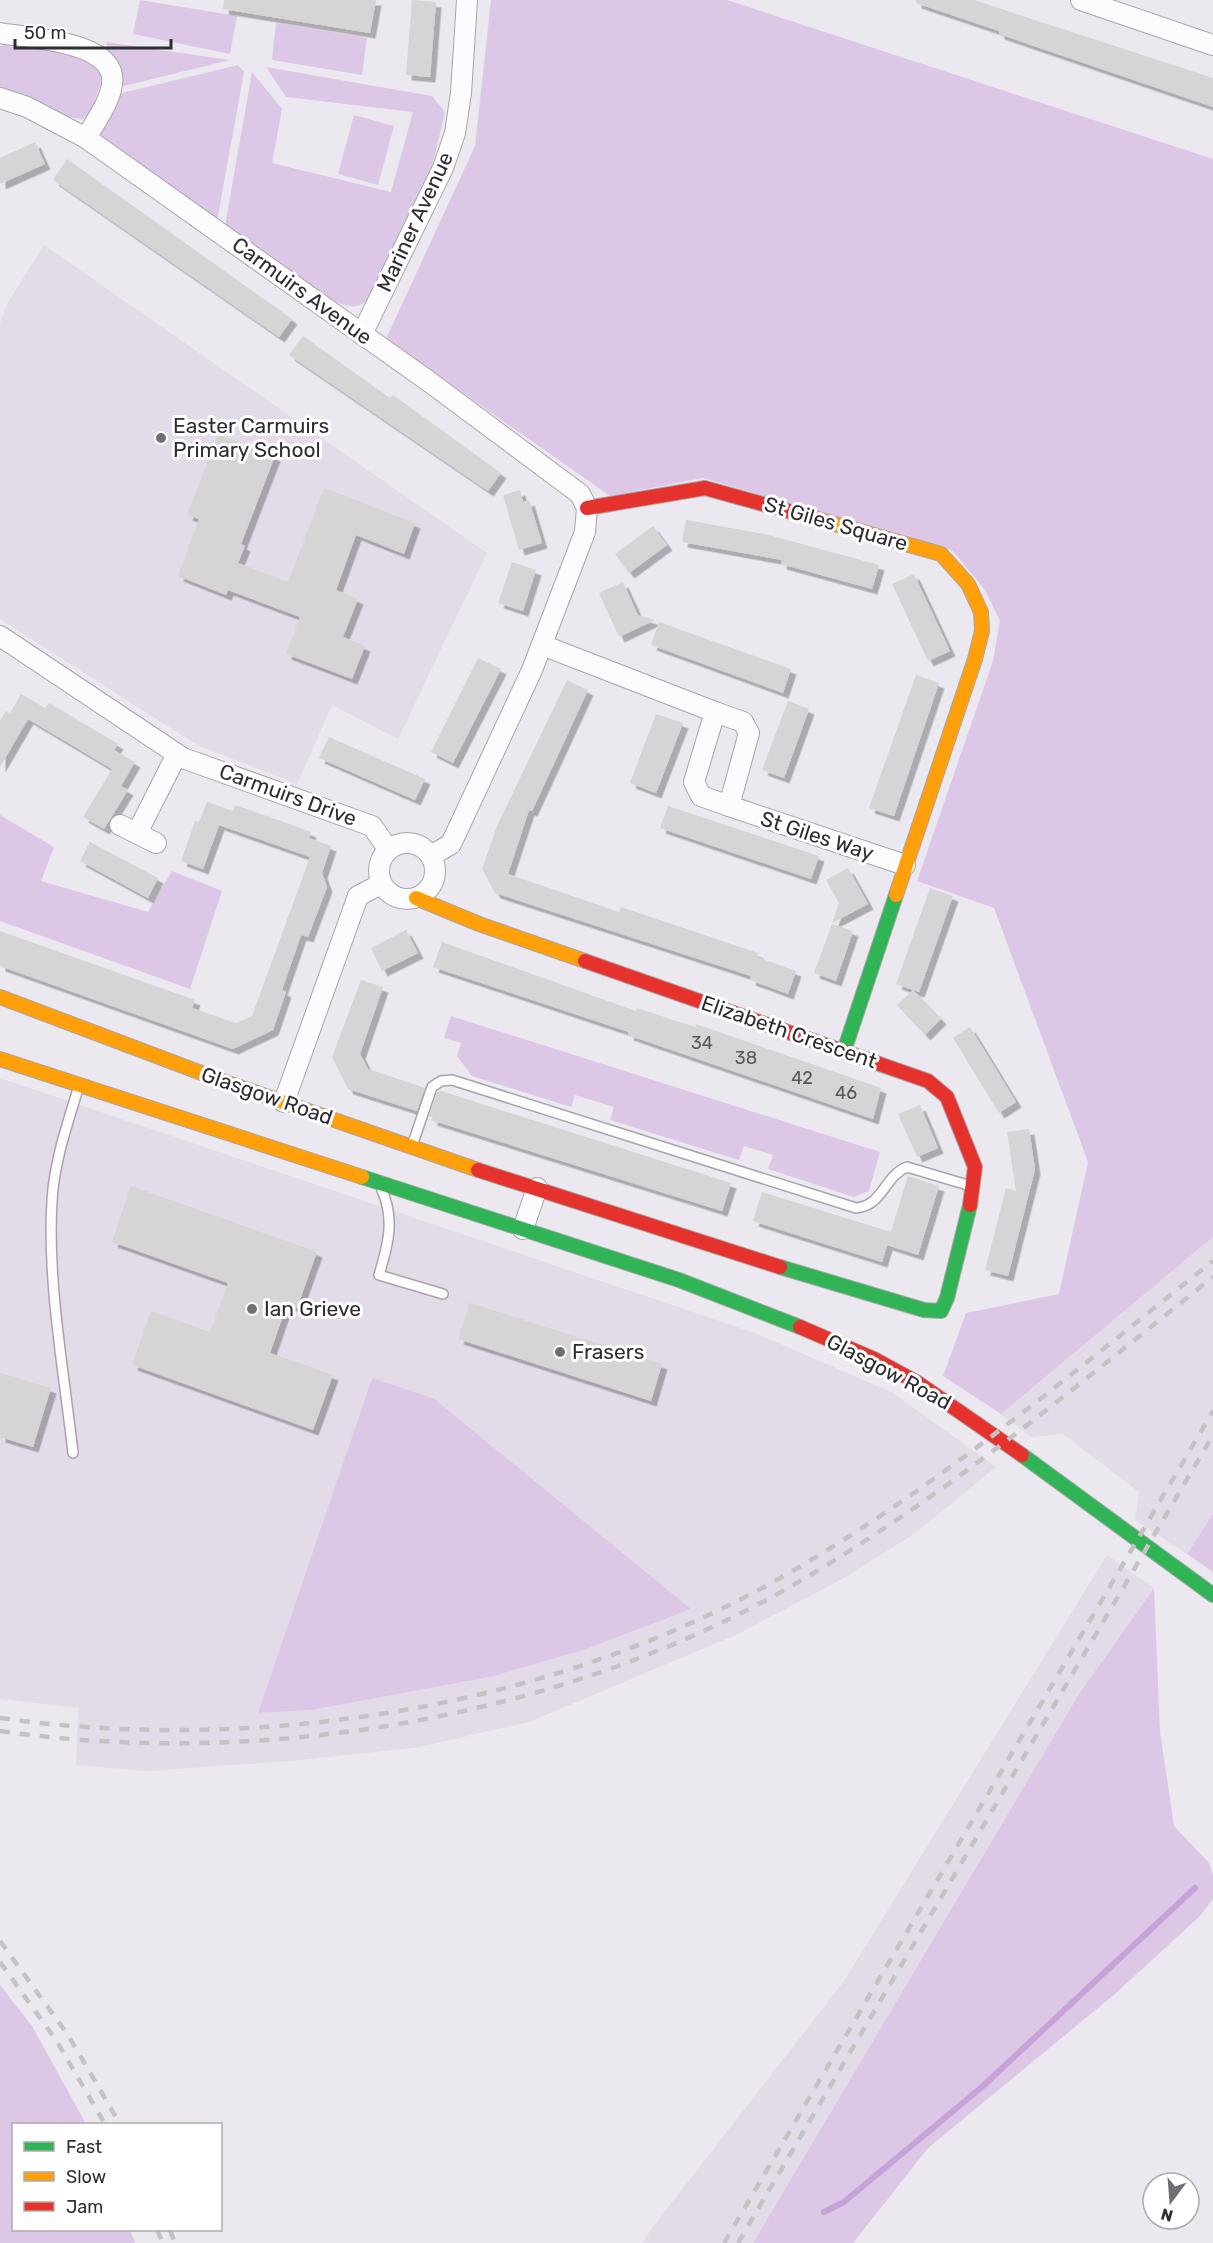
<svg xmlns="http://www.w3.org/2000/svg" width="1213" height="2243" viewBox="0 0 1213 2243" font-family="Rubik,sans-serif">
<defs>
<filter id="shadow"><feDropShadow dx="5.5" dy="5.5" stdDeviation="0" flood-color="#0004"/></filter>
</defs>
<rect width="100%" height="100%" fill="#ece8ef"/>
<!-- built -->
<g fill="#e3dbe8" fill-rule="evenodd">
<path d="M 44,245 L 487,553 L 398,739 L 332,705 L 297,784 L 197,745 L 0,619 L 0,323 L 7,304 Z"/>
<path d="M 0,1078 L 755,1333 L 893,1393 L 996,1467 L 914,1534 L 844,1578 L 738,1634 L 529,1722 L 420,1747 L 292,1761 L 147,1771 L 76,1765 L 78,1708 L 0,1699 ZM 372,1379 L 580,1651 L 490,1677 L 312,1710 L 258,1713 Z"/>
<path d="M 1213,1237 L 1213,1514 L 1187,1554 L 1135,1520 L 1139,1492 L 1063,1434 L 1031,1437 L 1001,1414 Z"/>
<path d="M 1107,1555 L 1154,1588 L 1079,1694 L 753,2243 L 643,2243 L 652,2228 L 844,1981 Z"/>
</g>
<!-- green -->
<g fill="#dcc8e6">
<path d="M 140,0 L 237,16 L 230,54 L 133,34 Z"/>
<path d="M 491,0 L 727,0 L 1213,159 L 1213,1237 L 1001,1414 L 943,1376 L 966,1313 L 1059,1294 L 1088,1162 L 994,908 L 917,881 L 993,661 L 1000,621 L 985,590 L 953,551 L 703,478 L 610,496 L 386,339 L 475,146 Z"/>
<path d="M 276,23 L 367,38 L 362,75 L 272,60 Z"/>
<path d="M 106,42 L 230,60 L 120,87 Z"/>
<path d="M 9,43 L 85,55 L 101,71 L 102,80 L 90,114 L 83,119 L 67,117 L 0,87 L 0,46 Z"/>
<path d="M 238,65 L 244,72 L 217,221 L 94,135 L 114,95 Z"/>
<path d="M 266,67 L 432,96 L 445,112 L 431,171 L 368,300 C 362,304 358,307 351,306 C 319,303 253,246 225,226 L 252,72 L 282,109 L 272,163 L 391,192 L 413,112 L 286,97 Z"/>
<path d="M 354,115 L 394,126 L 378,185 L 338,174 Z"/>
<path d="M 0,815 L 54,847 L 41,881 L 148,912 L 172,871 L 222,891 L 190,989 L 0,921 Z"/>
<path d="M 451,1016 L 880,1152 L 869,1191 L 854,1197 L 768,1169 L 773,1155 L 744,1146 L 739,1160 L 610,1120 L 614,1107 L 575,1095 L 571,1107 L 472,1076 L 457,1056 L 461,1043 L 444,1038 Z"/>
<path d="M 372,1378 L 433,1398 L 691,1609 L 580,1651 L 490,1677 L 312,1710 L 258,1713 Z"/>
<path d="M 1213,1514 L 1213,1572 L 1187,1554 Z"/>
<path d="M 1154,1588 L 1160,1731 L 1174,1826 L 1209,1863 L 1213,1876 L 1213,1899 L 1200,1916 L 1115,1994 L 928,2148 L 853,2243 L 753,2243 L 1079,1694 Z"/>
<path d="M 0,1985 L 32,2026 L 86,2124 L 14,2124 L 14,2230 L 130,2230 L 135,2243 L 0,2243 Z"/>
</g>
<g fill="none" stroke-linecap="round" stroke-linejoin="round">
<!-- stream -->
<path stroke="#c7a2d9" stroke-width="6" d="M 824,2212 L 844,2202 L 983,2086 L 1195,1888"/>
</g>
<!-- building -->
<g fill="#d6d4d4" filter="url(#shadow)">
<path d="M 224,0 L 376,0 L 370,33 L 223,9 Z"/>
<path d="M 412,0 L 436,2 L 430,77 L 406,75 Z"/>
<path d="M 916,0 L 974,0 L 1213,78 L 1213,107 L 999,34 L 999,31 L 916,3 Z"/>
<path d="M 35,142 L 45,164 L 0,184 L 0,158 Z"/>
<path d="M 67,159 L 292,319 L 279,337 L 53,180 Z"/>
<path d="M 303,336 L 390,398 L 393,395 L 501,473 L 488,491 L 289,355 Z"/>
<path d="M 218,434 L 275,456 L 241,544 L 245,546 L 238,563 L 288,582 L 324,488 L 415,523 L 404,554 L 356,535 L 336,590 L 358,599 L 343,637 L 365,646 L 352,679 L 286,654 L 300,617 L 228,590 L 226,595 L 178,576 L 199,519 L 187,515 Z"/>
<path d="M 520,490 L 523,502 L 529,500 L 542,543 L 519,550 L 503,495 Z"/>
<path d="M 686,520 L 769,535 L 879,565 L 872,589 L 781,564 L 782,560 L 682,542 Z"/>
<path d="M 653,526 L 667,545 L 629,573 L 615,554 Z"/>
<path d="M 512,562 L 536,570 L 523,611 L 498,603 Z"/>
<path d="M 914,574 L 950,651 L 928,661 L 892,584 Z"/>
<path d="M 623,582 L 638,615 L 655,620 L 619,637 L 599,593 Z"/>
<path d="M 659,622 L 791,669 L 783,693 L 651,645 Z"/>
<path d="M 478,658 L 501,669 L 453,763 L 431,752 Z"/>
<path d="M 916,675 L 939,683 L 894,816 L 869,808 Z"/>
<path d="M 567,680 L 588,690 L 532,811 L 529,810 L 508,874 L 619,912 L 621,907 L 758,953 L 757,957 L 796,971 L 788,994 L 750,980 L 751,976 L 495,893 L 482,869 L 497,826 Z"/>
<path d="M 21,694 L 45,708 L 49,703 L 118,744 L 114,750 L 135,762 L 121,786 L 128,790 L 104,829 L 83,817 L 112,769 L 28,719 L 0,767 L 0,721 L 6,711 L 10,713 Z"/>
<path d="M 788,701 L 809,709 L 784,778 L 762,770 Z"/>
<path d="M 656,714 L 683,723 L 656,793 L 630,783 Z"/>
<path d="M 329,737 L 425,779 L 415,800 L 319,758 Z"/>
<path d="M 207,802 L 233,811 L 235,805 L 278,820 L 311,832 L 309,838 L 331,846 L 322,873 L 327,887 L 308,937 L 301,935 L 282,990 L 286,992 L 273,1030 L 233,1049 L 0,966 L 0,931 L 195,1000 L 192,1008 L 236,1023 L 252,1016 L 310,857 L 219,825 L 203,869 L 181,861 L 195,821 L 199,822 Z"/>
<path d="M 668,806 L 819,856 L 811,879 L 660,828 Z"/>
<path d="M 90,842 L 158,878 L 148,898 L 80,861 Z"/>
<path d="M 848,868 L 868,904 L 832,923 L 839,903 L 826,880 Z"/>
<path d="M 930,888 L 953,896 L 919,992 L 896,984 Z"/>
<path d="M 832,924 L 853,931 L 836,981 L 814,973 Z"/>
<path d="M 406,930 L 418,953 L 382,971 L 371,948 Z"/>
<path d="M 442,942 L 636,1011 L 637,1008 L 695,1027 L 696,1024 L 881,1088 L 873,1119 L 628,1035 L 629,1032 L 433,967 Z"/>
<path d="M 361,980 L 383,987 L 360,1054 L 368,1069 L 425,1088 L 417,1111 L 348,1089 L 332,1057 Z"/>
<path d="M 913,990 L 941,1019 L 925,1035 L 897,1005 Z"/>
<path d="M 970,1027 L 1016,1102 L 999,1113 L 953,1038 Z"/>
<path d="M 441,1091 L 731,1183 L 722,1211 L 431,1120 L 433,1117 L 429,1116 L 437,1092 Z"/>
<path d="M 920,1105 L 938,1148 L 917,1157 L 898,1114 Z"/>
<path d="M 1029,1129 L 1035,1169 L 1008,1276 L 985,1270 L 1006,1188 L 1016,1191 L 1007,1132 Z"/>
<path d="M 908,1176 L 939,1186 L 918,1255 L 887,1245 Z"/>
<path d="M 131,1186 L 317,1252 L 297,1308 L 287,1304 L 270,1353 L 333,1375 L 313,1430 L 132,1365 L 151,1311 L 210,1332 L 228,1283 L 112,1242 Z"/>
<path d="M 762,1192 L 891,1232 L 882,1262 L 753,1221 Z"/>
<path d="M 470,1303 L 662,1364 L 651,1401 L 458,1339 Z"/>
<path d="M 0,1373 L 51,1388 L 33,1447 L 0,1437 Z"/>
</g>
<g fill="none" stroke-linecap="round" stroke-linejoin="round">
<!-- lane casing -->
<g stroke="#a8a5aa" stroke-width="12">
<g id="lane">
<path d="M 412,1146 L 432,1087 L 441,1081 L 452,1080 L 856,1208 C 883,1206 884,1176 907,1167 L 971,1186"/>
<path d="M 382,1190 C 395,1220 388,1245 379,1275 L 443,1294"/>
<path d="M 73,1453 C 64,1372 47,1281 52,1201 C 54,1163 67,1125 78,1089"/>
</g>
</g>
<!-- street casing -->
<g stroke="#a8a5aa" stroke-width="22">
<g id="street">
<path d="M 1081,0 L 1213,45"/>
<path d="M 0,33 C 29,38 118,41 112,84 C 110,102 95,122 86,138"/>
<path d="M 0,98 L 27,107 L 86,138 L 431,383 L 580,494 L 587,508 L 585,532 L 532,670 L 451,844 L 431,856"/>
<path d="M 362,334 L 443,168 L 455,133 L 461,93 L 467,0"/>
<path d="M 0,636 L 183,758 L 372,826 L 388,849"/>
<path d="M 542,645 L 715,712"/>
<path d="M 715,712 L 743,722 L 749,733 L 729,806 L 701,796 L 694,782 Z"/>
<path d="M 729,806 L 905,865"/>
<path d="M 120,825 L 156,843"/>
<path d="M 137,833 L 177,754"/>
<circle cx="407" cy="871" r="28"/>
<path d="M 284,1102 L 358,896 L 381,884"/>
<path d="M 523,1229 L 537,1188"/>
</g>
</g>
<!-- fast casing -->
<g stroke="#a8a5aa" stroke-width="16">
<g id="fast">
<path d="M 844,1051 L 896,895"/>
<path d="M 362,1177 L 679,1280 L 800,1327"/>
<path d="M 780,1267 L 924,1310 L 941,1311 L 947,1298 L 970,1205"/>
<path d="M 1022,1455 L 1213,1595"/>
</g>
</g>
<!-- slow casing -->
<g stroke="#a8a5aa" stroke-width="16">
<g id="slow">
<path d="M 817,519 L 941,554 L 968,584 L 981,612 L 982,631 L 975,659 L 896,895"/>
<path d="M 416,898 L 479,924 L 585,961"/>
<path d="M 0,997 L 228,1083 L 478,1170"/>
<path d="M 0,1059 L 362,1177"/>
</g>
</g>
<!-- jam casing -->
<g stroke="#a8a5aa" stroke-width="16">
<g id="jam">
<path d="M 587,508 L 705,488 L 817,519"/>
<path d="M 585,961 L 928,1081 L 947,1097 L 975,1167 L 970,1205"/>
<path d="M 478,1170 L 780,1267"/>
<path d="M 800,1327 L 874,1359 L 918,1383 L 1022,1455"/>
</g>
</g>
<!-- lane -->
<use href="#lane" stroke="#fcfcfd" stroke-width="9"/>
<!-- street -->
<use href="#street" stroke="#fcfcfd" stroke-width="20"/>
<!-- fast -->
<use href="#fast" stroke="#30b455" stroke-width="14"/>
<!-- slow -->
<use href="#slow" stroke="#ff9f0a" stroke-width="14"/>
<!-- jam -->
<use href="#jam" stroke="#e5322d" stroke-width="14"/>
<!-- rail -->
<g stroke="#c4c3c4" stroke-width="4.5" stroke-dasharray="10 10" stroke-linecap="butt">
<path d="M 0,1718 C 263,1755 558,1707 789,1573 C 941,1485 1076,1370 1213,1261"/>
<path d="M 0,1731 C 264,1769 563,1718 795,1584 C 945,1497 1078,1385 1213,1277"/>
<path d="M 0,1941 L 68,2035 L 120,2124"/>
<path d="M 0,1962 L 56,2040 L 105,2124"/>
<path d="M 157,2230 L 163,2243"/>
<path d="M 170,2230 L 175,2243"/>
<path d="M 724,2243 L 1213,1411"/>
<path d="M 738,2243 L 1213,1435"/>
</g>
</g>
<!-- markers -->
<g fill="#716e74" stroke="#fff" stroke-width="2">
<circle cx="161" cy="438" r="6"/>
<circle cx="252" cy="1309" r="6"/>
<circle cx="560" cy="1352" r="6"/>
</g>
<g text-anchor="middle" stroke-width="6" stroke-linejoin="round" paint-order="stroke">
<!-- number labels -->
<g font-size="18" fill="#59565a">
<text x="702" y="1049">34</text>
<text x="746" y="1064">38</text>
<text x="802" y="1084">42</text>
<text x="846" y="1099">46</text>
</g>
<!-- street labels -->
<g font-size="21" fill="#2f2c31" stroke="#fff">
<text transform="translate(415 222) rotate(-65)" y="7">Mariner Avenue</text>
<text transform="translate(302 291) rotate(36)" y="7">Carmuirs Avenue</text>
<text transform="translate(836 524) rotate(16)" y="7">St Giles Square</text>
<text transform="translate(288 795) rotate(20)" y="7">Carmuirs Drive</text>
<text transform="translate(817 836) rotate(18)" y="7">St Giles Way</text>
<text transform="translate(789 1032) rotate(19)" y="7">Elizabeth Crescent</text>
<text transform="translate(267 1096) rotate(19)" y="7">Glasgow Road</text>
<text transform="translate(889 1372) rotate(28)" y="7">Glasgow Road</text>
</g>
<!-- poi labels -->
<g font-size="21" fill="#2f2c31" stroke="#fff" text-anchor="start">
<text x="173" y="433">Easter Carmuirs<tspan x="173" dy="24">Primary School</tspan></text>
<text x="264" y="1316">Ian Grieve</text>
<text x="572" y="1359">Frasers</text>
</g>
</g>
<!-- legend -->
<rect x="12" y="2123" width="210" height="108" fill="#ffffff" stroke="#acabad" stroke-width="1.5"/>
<rect x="24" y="2142" width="30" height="9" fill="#30b455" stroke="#acabad" stroke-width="1.5"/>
<text x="66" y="2153" font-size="18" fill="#2f2c31">Fast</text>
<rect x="24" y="2172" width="30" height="9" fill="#ff9f0a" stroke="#acabad" stroke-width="1.5"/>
<text x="66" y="2183" font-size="18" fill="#2f2c31">Slow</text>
<rect x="24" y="2202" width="30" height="9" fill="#e5322d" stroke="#acabad" stroke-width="1.5"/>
<text x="66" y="2213" font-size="18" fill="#2f2c31">Jam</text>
<!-- north arrow -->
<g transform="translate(1171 2201) rotate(196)"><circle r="28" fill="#ffffff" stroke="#acabad" stroke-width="1.5"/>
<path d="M0-4.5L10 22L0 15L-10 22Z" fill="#716e74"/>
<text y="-9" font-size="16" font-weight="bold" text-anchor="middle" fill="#2f2c31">N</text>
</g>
<!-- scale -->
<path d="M15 39v9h156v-9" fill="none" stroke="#2f2c31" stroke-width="3"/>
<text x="24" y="39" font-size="18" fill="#2f2c31" stroke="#ffffff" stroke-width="4.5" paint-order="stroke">50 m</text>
</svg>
